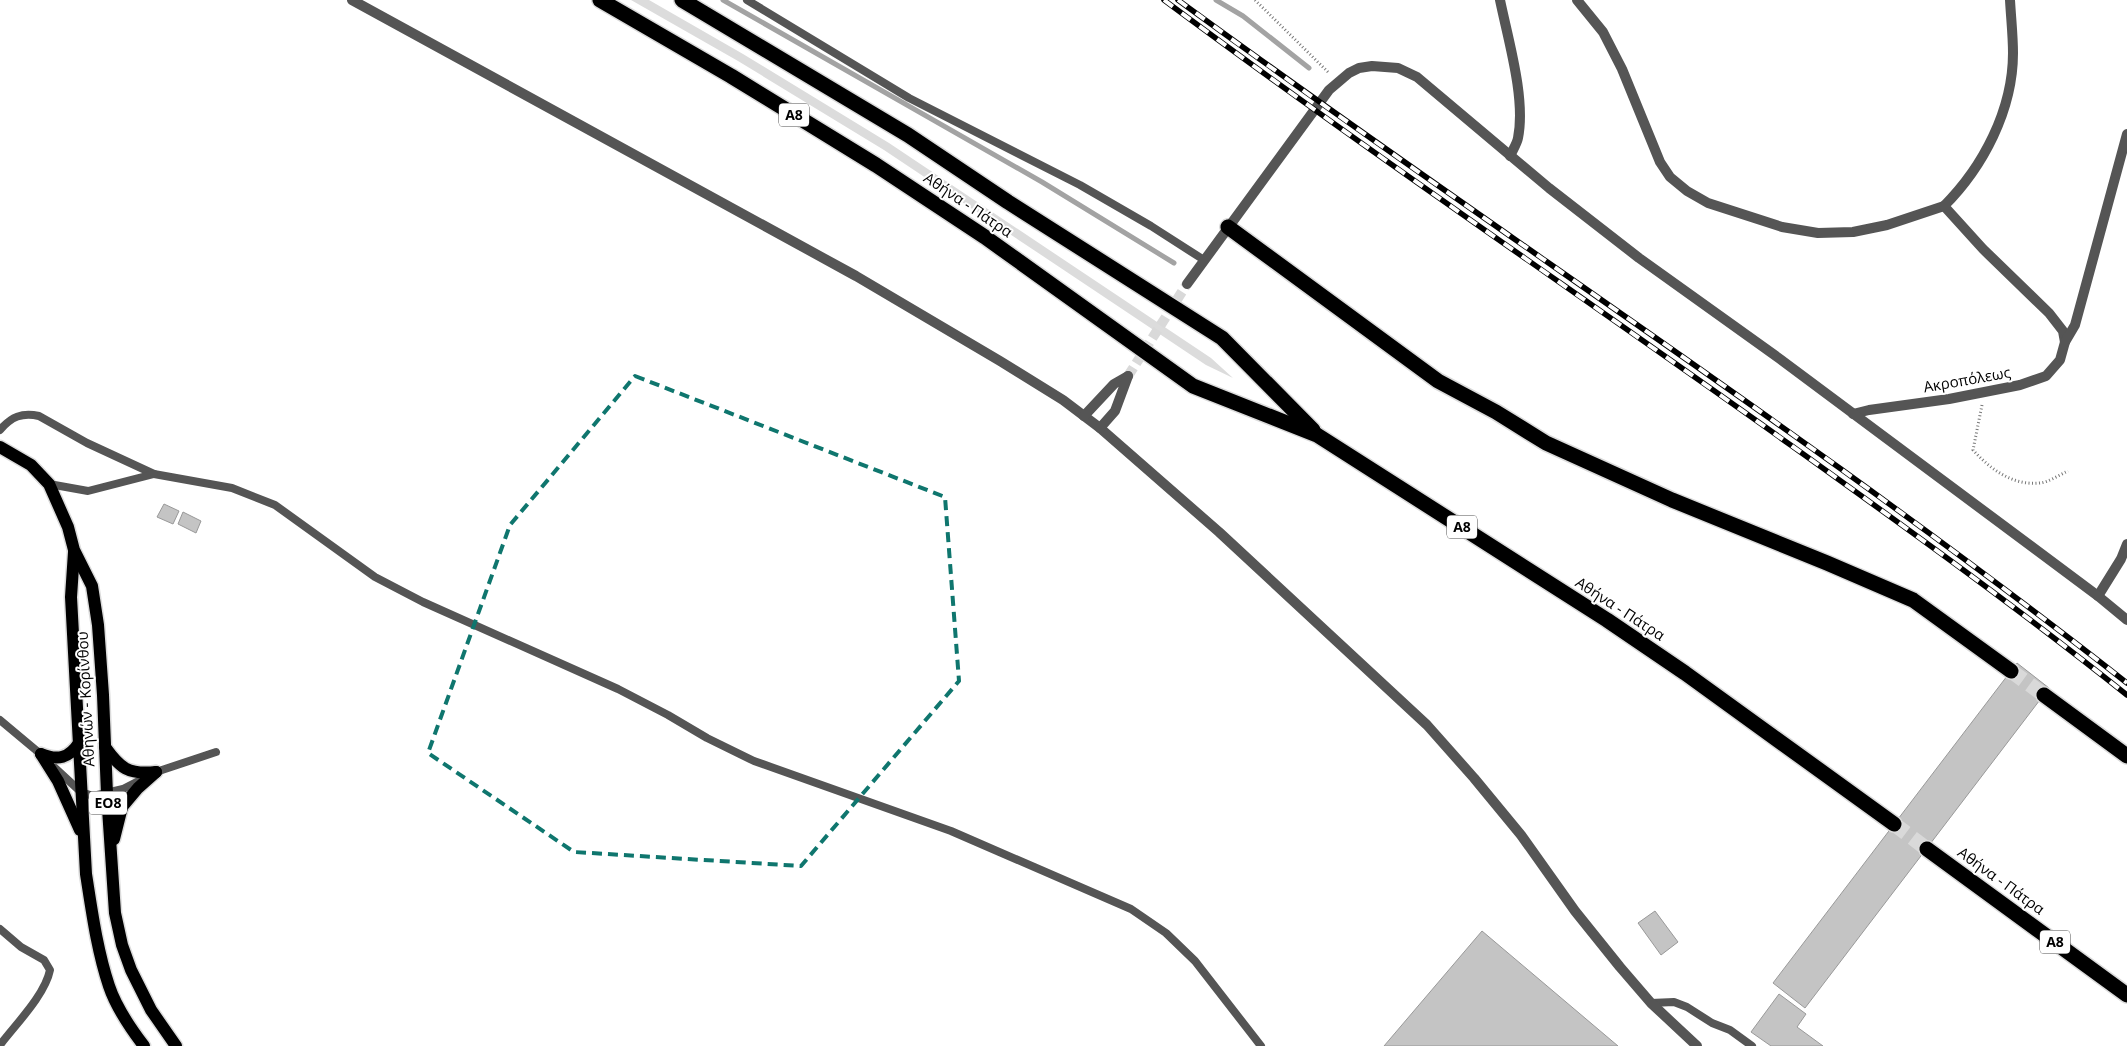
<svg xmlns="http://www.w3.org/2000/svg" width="2127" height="1046" viewBox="0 0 2127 1046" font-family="'Open Sans',sans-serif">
<rect width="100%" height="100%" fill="#fff"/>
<!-- green -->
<path fill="#dcdcdc" d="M 631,0 L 649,0 L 743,54 L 889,143 L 1211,358 L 1233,378 L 1206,365 L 884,150 L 738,61 Z"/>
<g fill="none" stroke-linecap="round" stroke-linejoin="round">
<!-- stream -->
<g stroke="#a3a3a3" stroke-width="5">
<path d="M 723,0 L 1042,182 L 1174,263"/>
<path d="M 1216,0 L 1243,16 L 1309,68"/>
</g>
</g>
<!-- building -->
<g fill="#c4c4c4" stroke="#999">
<path d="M 164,504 L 179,511 L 173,524 L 157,517 Z"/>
<path d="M 183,512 L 201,521 L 196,533 L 178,524 Z"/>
<path d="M 2017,663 L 2049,688 L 1805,1008 L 1773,983 Z"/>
<path d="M 1655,911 L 1678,942 L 1661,955 L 1638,923 Z"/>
<path d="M 1482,931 L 1618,1046 L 1384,1046 Z"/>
<path d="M 1779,994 L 1806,1014 L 1797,1027 L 1823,1046 L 1771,1046 L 1751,1032 Z"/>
</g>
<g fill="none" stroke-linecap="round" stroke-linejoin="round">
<!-- tertiary-tunnel -->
<path stroke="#d9d9d9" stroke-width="10" stroke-dasharray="10 5" stroke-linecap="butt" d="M 1128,376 L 1187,284"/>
<!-- motorway-tunnel -->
<g stroke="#d9d9d9" stroke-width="15" stroke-dasharray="15 8" stroke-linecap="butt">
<path d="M 2011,671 L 2044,695"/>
<path d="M 1894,824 L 1927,849"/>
</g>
<!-- primary casing -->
<g stroke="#dbdbdb" stroke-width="15">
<g id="primary">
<path d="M 0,447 L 31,465 L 49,484 L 68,527 L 74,550 L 92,586 L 98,625 L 103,695 L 107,794 L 115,913 L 122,945 L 131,970 L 151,1010 L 176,1046"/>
<path d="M 74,552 L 71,597 L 86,874 C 92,912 97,950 109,986 C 116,1007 131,1029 144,1046"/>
<path d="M 105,747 C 120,768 128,775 156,772"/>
<path d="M 41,754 L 58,781 L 80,830"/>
<path d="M 41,754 C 58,761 69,758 79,743"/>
<path d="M 114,839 L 122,807 L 138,788 L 156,772"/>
</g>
</g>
<!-- motorway casing -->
<g stroke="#dbdbdb" stroke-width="18">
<g id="motorway">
<path d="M 600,0 L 731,76 L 876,165 L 985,237 L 1193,386 L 1317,435 L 1607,620 L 1685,673 L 1894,824"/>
<path d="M 682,0 L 908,135 L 1008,202 L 1222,338 L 1313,430"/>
<path d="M 1228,227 L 1438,381 L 1496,412 L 1546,443 L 1672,500 L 1827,563 L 1913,600 L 2011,671"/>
<path d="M 2044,695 L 2127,756"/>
<path d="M 1927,849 L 2127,995"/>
</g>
</g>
<!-- path -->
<g stroke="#777" stroke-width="3" stroke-dasharray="1 2.5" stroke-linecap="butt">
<path d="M 1255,0 L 1329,73"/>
<path d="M 1982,405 L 1973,450 C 1990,469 2013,486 2040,483 C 2049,482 2059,475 2068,471"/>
</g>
<!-- service -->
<g stroke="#555" stroke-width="8">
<path d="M 747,0 L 909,98 L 1080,185 L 1151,226 L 1204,260"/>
<path d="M 0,430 C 11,417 22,412 39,416 L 87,443 L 154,474 L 232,488 L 275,505 L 375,577 L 423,602 L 618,689 L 668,715 L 707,738 L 754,761 L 951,831 L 1131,909 L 1166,933 L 1195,961 L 1261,1046"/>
<path d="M 49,484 L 88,491 L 154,474"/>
<path d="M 0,720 L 43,756"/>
<path d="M 55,768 L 81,792 L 93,796 L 123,789 L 156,772 L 216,752"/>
<path d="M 0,929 L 21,947 L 44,960 L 50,970 C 45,995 16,1024 0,1045"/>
<path d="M 1651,1003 L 1674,1002 L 1687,1007 L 1712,1023 L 1730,1030 L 1752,1046"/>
</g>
<!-- minor -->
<g stroke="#555" stroke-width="10">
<path d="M 1500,0 C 1508,39 1526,99 1518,138 C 1517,144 1512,151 1510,156"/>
<path d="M 1577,0 L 1603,32 L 1622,69 L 1660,162 L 1670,177 L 1687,191 L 1708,203 L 1782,227 L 1818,233 L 1853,232 L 1887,225 L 1944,206"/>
<path d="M 2010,0 C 2011,18 2013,36 2013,53 C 2013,110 1983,167 1944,206 L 1983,249 L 2049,313 L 2063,331 L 2065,342"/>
<path d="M 1853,414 L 1869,410 L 1949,399 L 2020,385 L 2046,376 L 2060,360 L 2065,342 L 2075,325 L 2127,134"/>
<path d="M 2098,596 L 2121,559 L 2127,544"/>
</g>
<!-- tertiary -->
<g stroke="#555" stroke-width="10">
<path d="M 352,0 L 856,276 L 1000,361 L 1063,400 L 1100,428 L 1219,532 L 1427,725 L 1474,778 L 1521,835 L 1575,911 L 1620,967 L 1651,1003 L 1697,1046"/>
<path d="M 1187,284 L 1329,90 L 1349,73 L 1359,68 L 1372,66 L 1398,68 L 1417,77 L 1549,188 L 1639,258 L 1780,359 L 2098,596 L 2127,620"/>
<path d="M 1084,416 L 1114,384 L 1128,376"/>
<path d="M 1100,428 L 1115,411 L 1128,376"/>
</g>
<!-- primary -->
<use href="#primary" stroke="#000" stroke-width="12"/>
<!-- motorway -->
<use href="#motorway" stroke="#000" stroke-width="15"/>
<!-- rail casing -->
<g stroke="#000" stroke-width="5.5">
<g id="rail">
<path d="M 1164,0 C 1370,153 1583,297 1792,446 C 1905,527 2018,608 2127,695"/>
<path d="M 1178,0 C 1492,230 1820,442 2127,683"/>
</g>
</g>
<!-- rail -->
<use href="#rail" stroke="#fff" stroke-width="4" stroke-dasharray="11" stroke-linecap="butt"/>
</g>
<!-- marked area -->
<path fill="none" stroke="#0f766e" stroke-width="4" stroke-dasharray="10 6" stroke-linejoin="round" d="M 635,376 L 945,497 L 959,681 L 801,866 L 574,852 L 428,753 L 510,525 Z"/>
<g text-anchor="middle" stroke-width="4" stroke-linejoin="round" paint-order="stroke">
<!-- shield labels -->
<g fill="#fff" stroke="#4c4c4c" stroke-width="1">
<rect x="779" y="103.5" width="30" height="23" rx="4"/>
<rect x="1447" y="515.5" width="30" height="23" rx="4"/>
<rect x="89" y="791.5" width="38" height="23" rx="4"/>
<rect x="2040" y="930.5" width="30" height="23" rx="4"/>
</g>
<g font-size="14" font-weight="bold" fill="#000">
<text x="794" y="120">Α8</text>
<text x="1462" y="532">Α8</text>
<text x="108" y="808">ΕΟ8</text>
<text x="2055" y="947">Α8</text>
</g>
<!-- street labels -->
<g font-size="15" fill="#000" stroke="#fff">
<text transform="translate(968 205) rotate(34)" y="5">Αθήνα - Πάτρα</text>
<text transform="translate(1967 380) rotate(-10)" y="5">Ακροπόλεως</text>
<text transform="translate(1620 609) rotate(33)" y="5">Αθήνα - Πάτρα</text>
<text transform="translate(86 699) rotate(-93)" y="5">Αθηνών - Κορίνθου</text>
<text transform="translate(2001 881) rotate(36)" y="5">Αθήνα - Πάτρα</text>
</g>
</g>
</svg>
